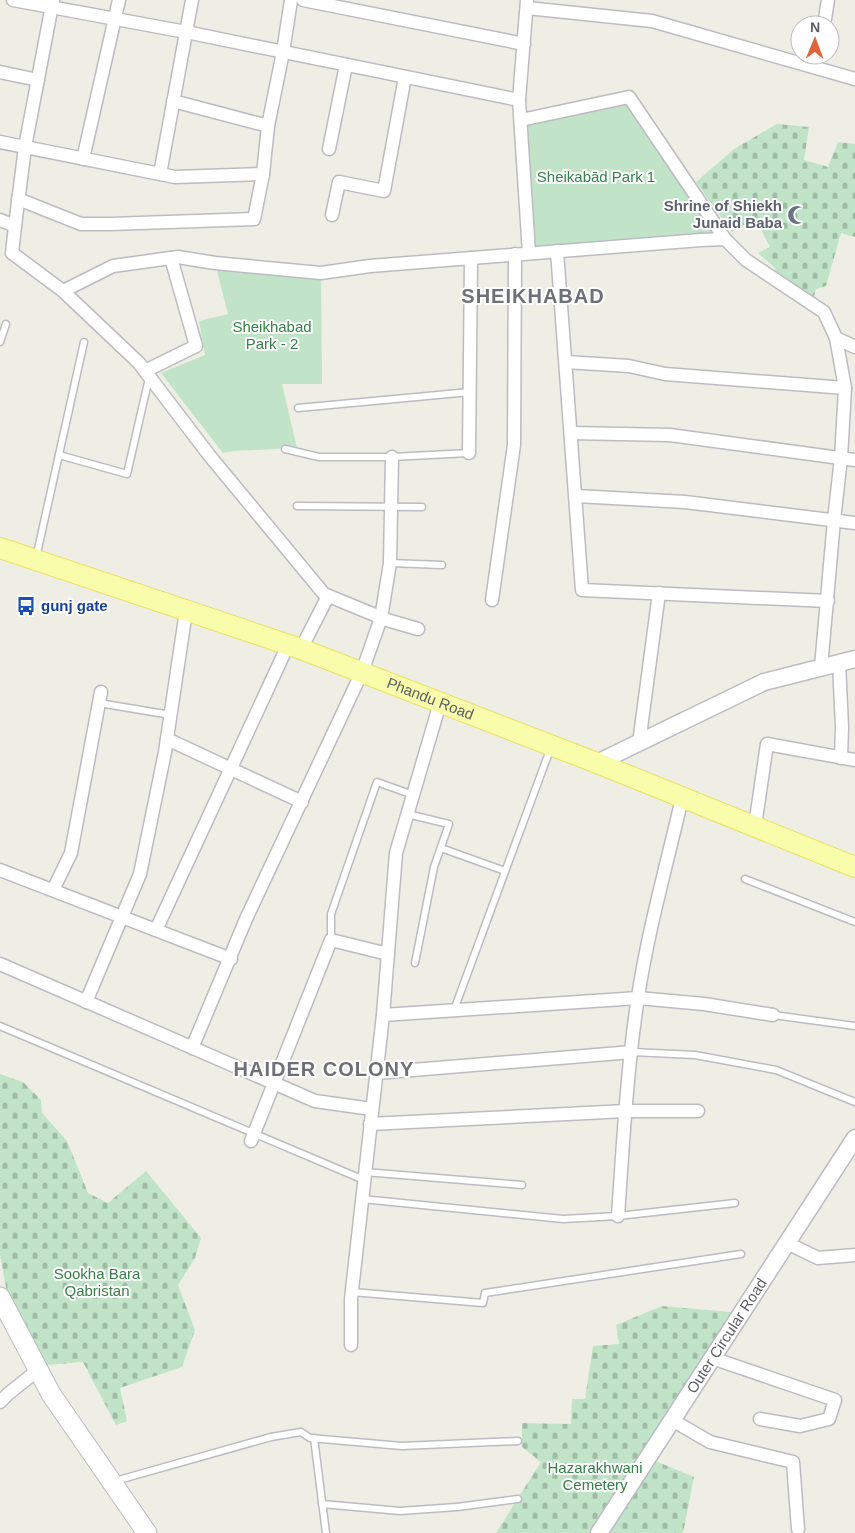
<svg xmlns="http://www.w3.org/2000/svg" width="855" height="1533" viewBox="0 0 855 1533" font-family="Arial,sans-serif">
<defs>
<pattern id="cemetery-stones" width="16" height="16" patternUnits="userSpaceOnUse" patternTransform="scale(1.25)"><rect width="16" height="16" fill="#c1e4c8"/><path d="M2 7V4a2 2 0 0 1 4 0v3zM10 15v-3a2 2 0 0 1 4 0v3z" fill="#a0bca6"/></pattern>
</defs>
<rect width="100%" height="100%" fill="#eeeee4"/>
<!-- cemetery -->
<g fill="url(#cemetery-stones)">
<path d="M 777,124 L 809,127 L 804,160 L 828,167 L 838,142 L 855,144 L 855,237 L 841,233 L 826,286 L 816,289 L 812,304 L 770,276 L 776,269 L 758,253 L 770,247 L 755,218 L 732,232 L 696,182 L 734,149 Z"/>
<path d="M 0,1074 L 23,1082 L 41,1100 L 42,1113 L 67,1141 L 88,1193 L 108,1203 L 146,1171 L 201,1238 L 195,1258 L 178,1285 L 195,1330 L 182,1367 L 120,1388 L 127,1421 L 116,1425 L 83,1362 L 46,1365 L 8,1298 L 0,1255 Z"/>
<path d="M 662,1306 L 742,1313 L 648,1458 L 694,1477 L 683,1533 L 496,1533 L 541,1462 L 522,1447 L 522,1423 L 571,1424 L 572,1399 L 585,1399 L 593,1346 L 619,1344 L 616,1325 Z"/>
</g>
<!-- green -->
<g fill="#c1e4c8">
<path d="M 629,97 L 725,239 L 529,253 L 521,120 Z"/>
<path d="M 215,263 L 321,273 L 322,384 L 282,384 L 297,448 L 233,451 L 223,453 L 161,373 L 205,355 L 199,321 L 228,314 Z"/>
</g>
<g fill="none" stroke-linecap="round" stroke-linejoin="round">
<!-- service casing -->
<g stroke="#bbbcc2" stroke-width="9">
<g id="service">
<path d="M 0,342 L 6,324"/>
<path d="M 298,408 L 470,392"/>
<path d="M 285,449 L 319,457 L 392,457 L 469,453"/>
<path d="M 59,455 L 127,474 L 149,378"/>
<path d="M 297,506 L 422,507"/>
<path d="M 36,558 L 84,342"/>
<path d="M 390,563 L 442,565"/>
<path d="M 99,703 L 171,715"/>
<path d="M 407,814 L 449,824 L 434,867 L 415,963"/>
<path d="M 441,848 L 505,871"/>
<path d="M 745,879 L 855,922"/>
<path d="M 331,940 L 331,914 L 377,782 L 413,795"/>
<path d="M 454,1010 L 551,747"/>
<path d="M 773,1015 L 855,1026"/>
<path d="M 0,1026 L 364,1180"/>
<path d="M 632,1052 L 695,1055 L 776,1070 L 855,1102"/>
<path d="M 365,1172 L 522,1185"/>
<path d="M 362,1199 L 563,1219 L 618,1216 L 735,1203"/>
<path d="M 352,1292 L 483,1303 L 485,1293 L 741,1254"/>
<path d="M 314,1438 L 326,1533"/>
<path d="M 115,1481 L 271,1437 L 301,1432 L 310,1438 L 402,1446 L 518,1441"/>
<path d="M 322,1504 L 400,1511 L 457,1507 L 518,1499"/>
</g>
</g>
<!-- minor casing -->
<g stroke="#bbbcc2" stroke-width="15">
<g id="minor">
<path d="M 13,0 L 186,32 L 519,100"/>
<path d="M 303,0 L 524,44"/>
<path d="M 527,0 L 519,100 L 529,253"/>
<path d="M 527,8 L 652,21 L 855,79"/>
<path d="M 824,25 L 828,0"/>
<path d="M 0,72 L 38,80"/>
<path d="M 173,101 L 268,126 L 283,52 L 291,0"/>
<path d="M 521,120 L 629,97 L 725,239"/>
<path d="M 0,142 L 160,174 L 192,0"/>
<path d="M 329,149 L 346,65"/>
<path d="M 83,159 L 119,0"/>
<path d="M 160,174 L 175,177 L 263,174"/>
<path d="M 18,199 L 81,224 L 111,224 L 254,219 L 263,174 L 268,126"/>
<path d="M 332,215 L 339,182 L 384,191 L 405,77"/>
<path d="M 0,220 L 15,226 L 12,253 L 63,291 L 139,363 L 209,455 L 324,594 L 387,620 L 418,629"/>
<path d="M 15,226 L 25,147 L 53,0"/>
<path d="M 557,251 L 582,590 L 828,601"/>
<path d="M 63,291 L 113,266 L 178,257 L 215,263 L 321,273 L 370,266 L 701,240 L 725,239 L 746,260 L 824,312 L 836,338 L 855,347"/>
<path d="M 566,362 L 629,366 L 665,374 L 845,388"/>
<path d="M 145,371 L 196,346 L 171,258"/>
<path d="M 571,433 L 670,435 L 855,460"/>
<path d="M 469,453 L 471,258"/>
<path d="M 576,496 L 685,502 L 855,523"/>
<path d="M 492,600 L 514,445 L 515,254"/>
<path d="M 301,649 L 328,596"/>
<path d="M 839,663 L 842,727 L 841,758"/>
<path d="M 821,667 L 834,520 L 841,458 L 845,388 L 836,338"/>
<path d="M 167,739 L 302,802"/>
<path d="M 639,743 L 659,593"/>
<path d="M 755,826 L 767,744 L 855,760"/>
<path d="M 0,870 L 231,959"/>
<path d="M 53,890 L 71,853 L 101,692"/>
<path d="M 156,930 L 288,645"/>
<path d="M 0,964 L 315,1101 L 372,1109"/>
<path d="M 86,1002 L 140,874 L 165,752 L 186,611"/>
<path d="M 383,1015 L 638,998 L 704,1004 L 773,1015"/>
<path d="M 192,1048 L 246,919 L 362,672 L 381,618 L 390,563 L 392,457"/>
<path d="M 376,1073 L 632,1052"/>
<path d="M 370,1124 L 626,1111 L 698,1111"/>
<path d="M 251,1141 L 331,940 L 388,954"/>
<path d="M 618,1216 C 623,1143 627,1069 638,997 C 648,930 667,864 682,798"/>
<path d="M 787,1243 L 818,1258 L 855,1255"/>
<path d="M 351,1345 L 351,1299 L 383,1015 L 396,853 L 440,703"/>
<path d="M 712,1358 L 835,1400 L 829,1419 L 800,1426 L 760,1419"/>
<path d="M 0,1402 L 8,1394 L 38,1370"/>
<path d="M 672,1420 L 710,1442 L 793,1462 L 798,1529"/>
</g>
</g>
<!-- tertiary casing -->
<g stroke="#bbbcc2" stroke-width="19">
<g id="tertiary">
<path d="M 597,763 L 764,682 L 855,659"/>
<path id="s1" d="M 599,1533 L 855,1138"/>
</g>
</g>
<!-- secondary casing -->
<g stroke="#b9bbc1" stroke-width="21">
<path id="secondary" d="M 0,1297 L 51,1394 L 147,1533"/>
</g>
<!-- primary casing -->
<g stroke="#ecdf5f" stroke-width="22">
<g id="primary">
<path id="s2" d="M 0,548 L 301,649 L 597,763 L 855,867"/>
</g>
</g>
<!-- service -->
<use href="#service" stroke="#fff" stroke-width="6"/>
<!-- minor -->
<use href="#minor" stroke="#fff" stroke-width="12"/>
<!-- tertiary -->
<use href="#tertiary" stroke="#fff" stroke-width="16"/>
<!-- secondary -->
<use href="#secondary" stroke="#fff" stroke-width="19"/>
<!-- primary -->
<use href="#primary" stroke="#f9fcab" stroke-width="20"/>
</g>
<!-- icons -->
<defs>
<g id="mosque-bare" transform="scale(1.5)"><path d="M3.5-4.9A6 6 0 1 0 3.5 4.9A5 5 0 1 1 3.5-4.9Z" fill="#6b7280" stroke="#fff" stroke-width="2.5" paint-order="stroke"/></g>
<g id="bus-bare" transform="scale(1.5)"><path d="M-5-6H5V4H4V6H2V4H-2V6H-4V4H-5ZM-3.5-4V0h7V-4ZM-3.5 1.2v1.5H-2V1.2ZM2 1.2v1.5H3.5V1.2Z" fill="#1a4fb4" stroke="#fff" stroke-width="2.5" paint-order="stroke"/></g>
</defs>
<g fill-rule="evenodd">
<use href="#mosque-bare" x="797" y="215"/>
<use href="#bus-bare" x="26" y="606"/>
</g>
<g text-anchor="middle" stroke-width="4" stroke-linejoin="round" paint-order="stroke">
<!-- park labels -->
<g font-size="15" fill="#378048" stroke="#fff">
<text x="596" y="182">Sheikabād Park 1</text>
<text x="272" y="332">Sheikhabad<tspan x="272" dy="17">Park - 2</tspan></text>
<text x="97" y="1279">Sookha Bara<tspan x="97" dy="17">Qabristan</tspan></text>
<text x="595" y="1473">Hazarakhwani<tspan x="595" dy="17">Cemetery</tspan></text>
</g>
<!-- worship labels -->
<g font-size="15" font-weight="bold" fill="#5b616d" stroke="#fff" text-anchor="end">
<text x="782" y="211">Shrine of Shiekh<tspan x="782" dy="17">Junaid Baba</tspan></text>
</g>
<!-- transit labels -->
<g font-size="15" font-weight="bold" fill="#164399" stroke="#fff" text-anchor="start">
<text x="41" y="611">gunj gate</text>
</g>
<!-- street labels -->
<g font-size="15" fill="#5c5e64" stroke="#fff">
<text dy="5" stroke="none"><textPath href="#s2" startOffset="456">Phandu Road</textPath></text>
<text dy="5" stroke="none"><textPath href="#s1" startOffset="235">Outer Circular Road</textPath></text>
</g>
<!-- district labels -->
<g font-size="20" font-weight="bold" letter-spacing="1" fill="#6d7076" stroke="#fff">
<text x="533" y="303">SHEIKHABAD</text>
<text x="324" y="1076">HAIDER COLONY</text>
</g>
</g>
<!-- north arrow -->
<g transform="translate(815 40) rotate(1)"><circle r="24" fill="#ffffff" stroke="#bebfc1"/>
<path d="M0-4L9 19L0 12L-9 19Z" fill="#e26436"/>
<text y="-8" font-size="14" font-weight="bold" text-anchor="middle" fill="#5c5e64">N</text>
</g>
</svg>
